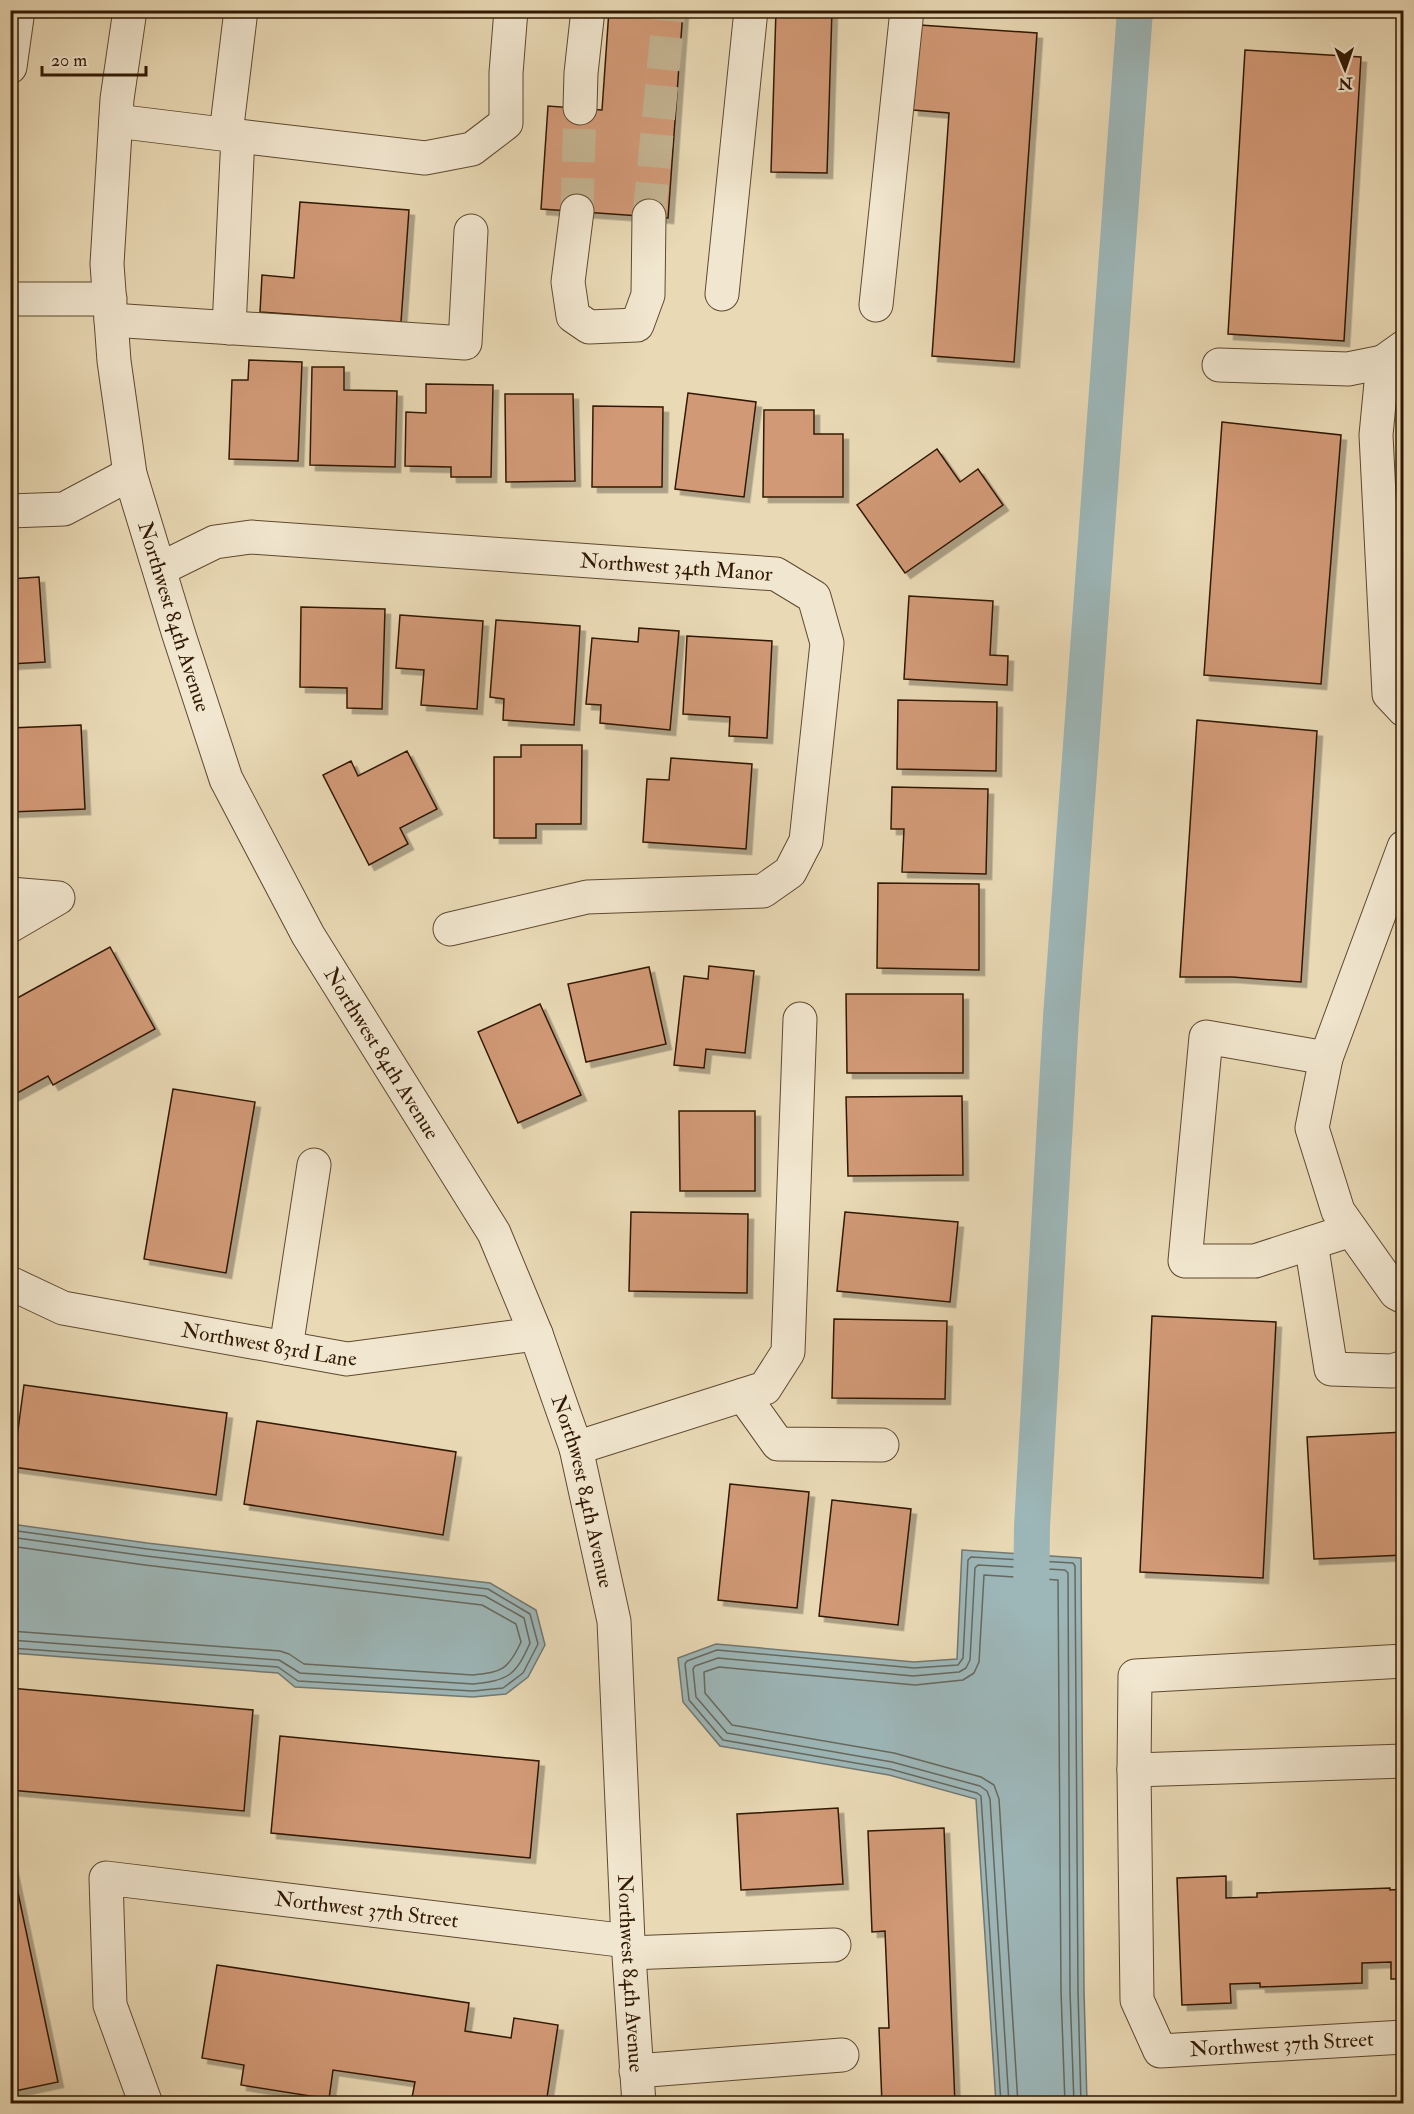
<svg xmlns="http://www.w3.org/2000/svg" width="1414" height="2114" viewBox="0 0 1414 2114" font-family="'IM FELL Double Pica',serif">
<defs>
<filter id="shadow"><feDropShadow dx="5.5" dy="5.5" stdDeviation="0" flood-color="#0004"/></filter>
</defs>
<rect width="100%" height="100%" fill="#e9d9b5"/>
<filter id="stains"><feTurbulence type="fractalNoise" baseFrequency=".00333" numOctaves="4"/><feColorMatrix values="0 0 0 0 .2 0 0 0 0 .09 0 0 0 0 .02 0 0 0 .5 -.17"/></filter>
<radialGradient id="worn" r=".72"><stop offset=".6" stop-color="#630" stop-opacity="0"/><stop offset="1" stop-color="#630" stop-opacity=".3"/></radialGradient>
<!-- water -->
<g fill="#9db7b9" stroke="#727870" stroke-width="1.5">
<path d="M 11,1524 L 147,1543 L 490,1583 L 536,1610 L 545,1645 L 528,1677 L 506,1694 L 473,1697 L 295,1687 L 278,1673 L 11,1653 Z"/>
<path d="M 962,1550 L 1081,1558 L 1084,1991 L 1087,2103 L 996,2103 L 976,1799 L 889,1775 L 720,1746 L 683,1702 L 678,1658 L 716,1644 L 914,1662 L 957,1659 Z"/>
</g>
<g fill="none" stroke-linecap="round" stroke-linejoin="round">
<!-- shore -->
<g stroke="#67685e" stroke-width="1.5">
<path d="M 10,1530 L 147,1549 L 488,1589 L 530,1614 L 538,1644 L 523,1673 L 503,1688 L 473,1691 L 298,1681 L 278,1667 L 10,1648"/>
<path d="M 10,1537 L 146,1556 L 485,1596 L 524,1618 L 530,1643 C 515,1677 508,1680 473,1684 L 300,1673 L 279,1660 L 10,1640"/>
<path d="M 10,1546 L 145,1565 L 482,1605 L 516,1624 L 521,1642 C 508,1670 502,1672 473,1675 L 304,1664 L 289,1654 L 280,1651 L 10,1631"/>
<path d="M 1001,2104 L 981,1796 L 977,1793 L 890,1769 L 723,1740 L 689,1700 L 685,1664 L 687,1661 L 717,1650 L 914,1668 L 958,1665 L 963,1658 L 968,1560 L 971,1557 L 1073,1563 L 1075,1566 L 1078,1991 L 1081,2104"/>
<path d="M 1009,2104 L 990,1799 L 987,1791 L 980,1786 L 892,1762 L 727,1733 L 696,1697 L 693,1669 L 695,1666 L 718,1658 L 913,1676 L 959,1672 L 966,1668 L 970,1660 L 975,1568 L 978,1565 L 1065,1570 L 1068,1573 L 1070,1991 L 1074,2104"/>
<path d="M 1018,2104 L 999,1799 L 994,1785 L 981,1777 L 894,1753 L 732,1725 L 705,1693 L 704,1672 L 719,1667 L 915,1685 L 963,1680 L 974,1673 L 979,1662 L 984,1575 L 1058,1580 L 1061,1991 L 1065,2104"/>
</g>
<!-- canal -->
<path stroke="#9db7b9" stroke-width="36" d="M 1031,1602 L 1032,1527 L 1061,1017 L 1135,10"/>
</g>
<!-- building -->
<g fill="#d19976" stroke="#311902" stroke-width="1.5" filter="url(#shadow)">
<path d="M 609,10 L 683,10 L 668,218 L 541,209 L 548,106 L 602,110 Z"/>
<path d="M 776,10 L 832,10 L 827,173 L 771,172 Z"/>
<path d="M 920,25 L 1037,33 L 1014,362 L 932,356 L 949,113 L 913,110 Z"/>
<path d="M 1245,50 L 1361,57 L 1344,341 L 1228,334 Z"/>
<path d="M 300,202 L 409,210 L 401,322 L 260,312 L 262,275 L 294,278 Z"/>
<path d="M 249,360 L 302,362 L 298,461 L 229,459 L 232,380 L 248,380 Z"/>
<path d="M 312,367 L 344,367 L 344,390 L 397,391 L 395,467 L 310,465 Z"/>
<path d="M 426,384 L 493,385 L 491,477 L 451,477 L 451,467 L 405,466 L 406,412 L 426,413 Z"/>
<path d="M 688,393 L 756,402 L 744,497 L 675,489 Z"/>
<path d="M 505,394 L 573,394 L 575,481 L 506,482 Z"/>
<path d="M 593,406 L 663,407 L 662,487 L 592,487 Z"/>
<path d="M 764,410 L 814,410 L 814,434 L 843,434 L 843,497 L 763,497 Z"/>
<path d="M 1222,422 L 1341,435 L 1321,684 L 1204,675 Z"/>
<path d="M 937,449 L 960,482 L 978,469 L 1003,505 L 905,573 L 857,505 Z"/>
<path d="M 39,577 L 45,662 L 10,664 L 10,579 Z"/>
<path d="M 909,596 L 993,601 L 990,655 L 1008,656 L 1007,685 L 904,679 Z"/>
<path d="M 301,607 L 385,609 L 382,709 L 347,708 L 347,688 L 300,687 Z"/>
<path d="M 400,615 L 483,621 L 477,709 L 421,705 L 424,670 L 396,668 Z"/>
<path d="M 496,620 L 580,626 L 574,725 L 503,720 L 504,699 L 490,697 Z"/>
<path d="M 639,628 L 679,631 L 670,730 L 600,723 L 601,705 L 586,704 L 592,638 L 638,642 Z"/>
<path d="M 687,636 L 772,641 L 767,738 L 729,736 L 730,717 L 683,714 Z"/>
<path d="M 898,700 L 997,702 L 996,771 L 897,769 Z"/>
<path d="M 1197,720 L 1317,731 L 1301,982 L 1232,977 L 1180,977 Z"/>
<path d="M 81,725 L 85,809 L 10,812 L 10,728 Z"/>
<path d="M 521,745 L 582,745 L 581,824 L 536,824 L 536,838 L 494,838 L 494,757 L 521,757 Z"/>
<path d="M 407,751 L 437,809 L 400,828 L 408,844 L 369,865 L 323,775 L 351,761 L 358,776 Z"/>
<path d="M 671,758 L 752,764 L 746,849 L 643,842 L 647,779 L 669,780 Z"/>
<path d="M 892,787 L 988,789 L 986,874 L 902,872 L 904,829 L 891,829 Z"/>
<path d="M 878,883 L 979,884 L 979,970 L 877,968 Z"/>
<path d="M 110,947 L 155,1029 L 53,1085 L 48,1076 L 10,1097 L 10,1002 Z"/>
<path d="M 709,966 L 754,971 L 745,1053 L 706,1049 L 704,1068 L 674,1065 L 684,976 L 708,979 Z"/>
<path d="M 649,967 L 666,1044 L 586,1062 L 568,984 Z"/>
<path d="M 846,994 L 963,994 L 963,1073 L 847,1073 Z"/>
<path d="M 540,1004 L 581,1095 L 518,1123 L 478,1032 Z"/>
<path d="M 173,1089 L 255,1102 L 226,1273 L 144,1259 Z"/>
<path d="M 962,1096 L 963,1175 L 848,1176 L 846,1097 Z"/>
<path d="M 679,1111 L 755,1111 L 755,1191 L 680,1191 Z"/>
<path d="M 631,1212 L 748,1214 L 747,1293 L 629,1291 Z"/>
<path d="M 845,1212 L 958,1222 L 950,1302 L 837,1291 Z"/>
<path d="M 1152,1316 L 1276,1322 L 1263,1578 L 1140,1572 Z"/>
<path d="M 834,1319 L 947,1321 L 945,1399 L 832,1398 Z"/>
<path d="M 24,1385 L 227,1413 L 216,1495 L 13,1467 Z"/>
<path d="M 257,1421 L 456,1452 L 443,1535 L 244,1504 Z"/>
<path d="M 1404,1432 L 1404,1555 L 1314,1559 L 1307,1437 Z"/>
<path d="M 730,1484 L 809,1492 L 797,1608 L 718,1600 Z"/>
<path d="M 832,1500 L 911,1509 L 898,1625 L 819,1616 Z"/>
<path d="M 10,1688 L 253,1710 L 244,1811 L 10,1790 Z"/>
<path d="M 280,1736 L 539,1761 L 530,1858 L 271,1833 Z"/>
<path d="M 838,1808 L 843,1884 L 741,1890 L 737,1814 Z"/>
<path d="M 944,1828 L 955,2104 L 882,2104 L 879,2028 L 889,2028 L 885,1931 L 872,1932 L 868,1831 Z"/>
<path d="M 10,1855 L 58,2082 L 10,2092 Z"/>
<path d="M 1226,1876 L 1226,1898 L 1257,1897 L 1257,1893 L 1390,1888 L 1390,1890 L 1404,1889 L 1404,1979 L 1391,1979 L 1391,1962 L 1362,1963 L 1362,1983 L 1260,1987 L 1260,1983 L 1230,1984 L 1231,2003 L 1182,2005 L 1177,1878 Z"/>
<path d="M 217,1965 L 469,2003 L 465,2031 L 511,2038 L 514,2018 L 558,2025 L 546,2104 L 411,2103 L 415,2082 L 333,2070 L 329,2099 L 241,2085 L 244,2065 L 202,2058 Z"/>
</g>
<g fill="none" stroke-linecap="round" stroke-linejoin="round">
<!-- minor-tunnel -->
<g stroke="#c4b391" stroke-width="33" stroke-dasharray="33 16" stroke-linecap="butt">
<path d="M 577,211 L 580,108"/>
<path d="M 649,216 L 669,10"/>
</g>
<!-- minor casing -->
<g stroke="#5f492f" stroke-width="35">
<g id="minor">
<path id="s1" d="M 130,10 L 117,99 L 107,264 L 114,361 L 130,474 L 179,635 L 226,779 L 308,935 L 494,1233 L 536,1334 L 576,1448 L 614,1621 L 628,1941 L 639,2104"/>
<path d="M 10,67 L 18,10"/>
<path d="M 580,108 L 581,73 L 588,10"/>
<path d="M 116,121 L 238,136 L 229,328"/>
<path d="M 226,134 L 241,10"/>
<path d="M 238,136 L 425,158 L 472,149 L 506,123 L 506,73 L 511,10"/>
<path d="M 577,211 L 568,282 L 573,316 L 589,327 L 637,325 L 648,295 L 649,216"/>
<path d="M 722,294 L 751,10"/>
<path d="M 10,299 L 110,299"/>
<path d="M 876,305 L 907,10"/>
<path d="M 111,320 L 465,343 L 471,231"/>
<path d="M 1404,347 L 1383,362 L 1376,435 L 1389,694 L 1404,710"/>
<path d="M 1219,365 L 1348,369 L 1383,362 L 1404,361"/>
<path d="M 10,511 L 64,509 L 130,474"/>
<path id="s2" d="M 160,569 L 215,542 L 251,537 L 776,574 L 814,597 L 827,643 L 806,841 L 790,872 L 763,891 L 587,897 L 450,929"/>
<path d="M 1404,847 L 1326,1058 L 1312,1128 L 1338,1211 L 1396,1293 L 1404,1297"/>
<path d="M 10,894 L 58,898 L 10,926"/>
<path d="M 1326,1058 L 1206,1037 L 1185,1261 L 1255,1261 L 1351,1230"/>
<path d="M 1311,1243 L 1331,1369 L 1392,1371 L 1404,1367"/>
<path id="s3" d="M 10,1283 L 63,1308 L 347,1359 L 536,1334"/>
<path d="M 286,1348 L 314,1165"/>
<path d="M 743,1395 L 778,1444 L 882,1445"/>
<path d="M 576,1448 L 765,1388 L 788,1352 L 800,1019"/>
<path id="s4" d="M 1404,1761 L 1134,1770 L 1137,2000 L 1160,2051 L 1404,2037"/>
<path d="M 1134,1770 L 1135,1676 L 1404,1661"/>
<path d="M 629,1953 L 834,1945"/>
<path d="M 636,2071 L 842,2055"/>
<path id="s5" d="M 146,2104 L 110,2005 L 106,1878 L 628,1941"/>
</g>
</g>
<!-- minor -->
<use href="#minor" stroke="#f1e6cf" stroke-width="33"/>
</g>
<g text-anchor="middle" stroke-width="4.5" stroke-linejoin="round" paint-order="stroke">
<!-- street labels -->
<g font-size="21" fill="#311902" stroke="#f1e6cf">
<text dy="7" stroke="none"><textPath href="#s2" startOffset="524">Northwest 34th Manor</textPath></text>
<text dy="7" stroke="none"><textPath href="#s1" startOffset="616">Northwest 84th Avenue</textPath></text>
<text dy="7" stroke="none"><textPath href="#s1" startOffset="1102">Northwest 84th Avenue</textPath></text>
<text dy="7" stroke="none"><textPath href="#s3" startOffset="268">Northwest 83rd Lane</textPath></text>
<text dy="7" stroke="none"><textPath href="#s1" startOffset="1588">Northwest 84th Avenue</textPath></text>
<text dy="7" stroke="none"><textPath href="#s5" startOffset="495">Northwest 37th Street</textPath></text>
<text dy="7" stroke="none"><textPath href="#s1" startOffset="2074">Northwest 84th Avenue</textPath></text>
<text dy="7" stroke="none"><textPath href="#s4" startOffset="678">Northwest 37th Street</textPath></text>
</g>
</g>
<!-- margin -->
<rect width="1414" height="2114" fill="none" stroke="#e9d9b5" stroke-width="36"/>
<rect x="12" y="12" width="1390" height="2090" fill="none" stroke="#311902" stroke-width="3"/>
<rect x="18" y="18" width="1378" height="2078" fill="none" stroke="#311902" stroke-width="1.5"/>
<!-- north arrow -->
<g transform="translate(1345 69) rotate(178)" stroke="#f1e6cf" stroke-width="4.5" paint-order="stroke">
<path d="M0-4.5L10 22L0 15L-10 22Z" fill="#311902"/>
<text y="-9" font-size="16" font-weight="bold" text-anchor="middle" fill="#311902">N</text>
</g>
<!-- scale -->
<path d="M42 66v9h104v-9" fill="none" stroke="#311902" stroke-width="3"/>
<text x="51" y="66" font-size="18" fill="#311902" stroke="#f1e6cf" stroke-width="4.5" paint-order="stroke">20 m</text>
<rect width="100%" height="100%" filter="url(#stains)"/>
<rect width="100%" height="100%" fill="url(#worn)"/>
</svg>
